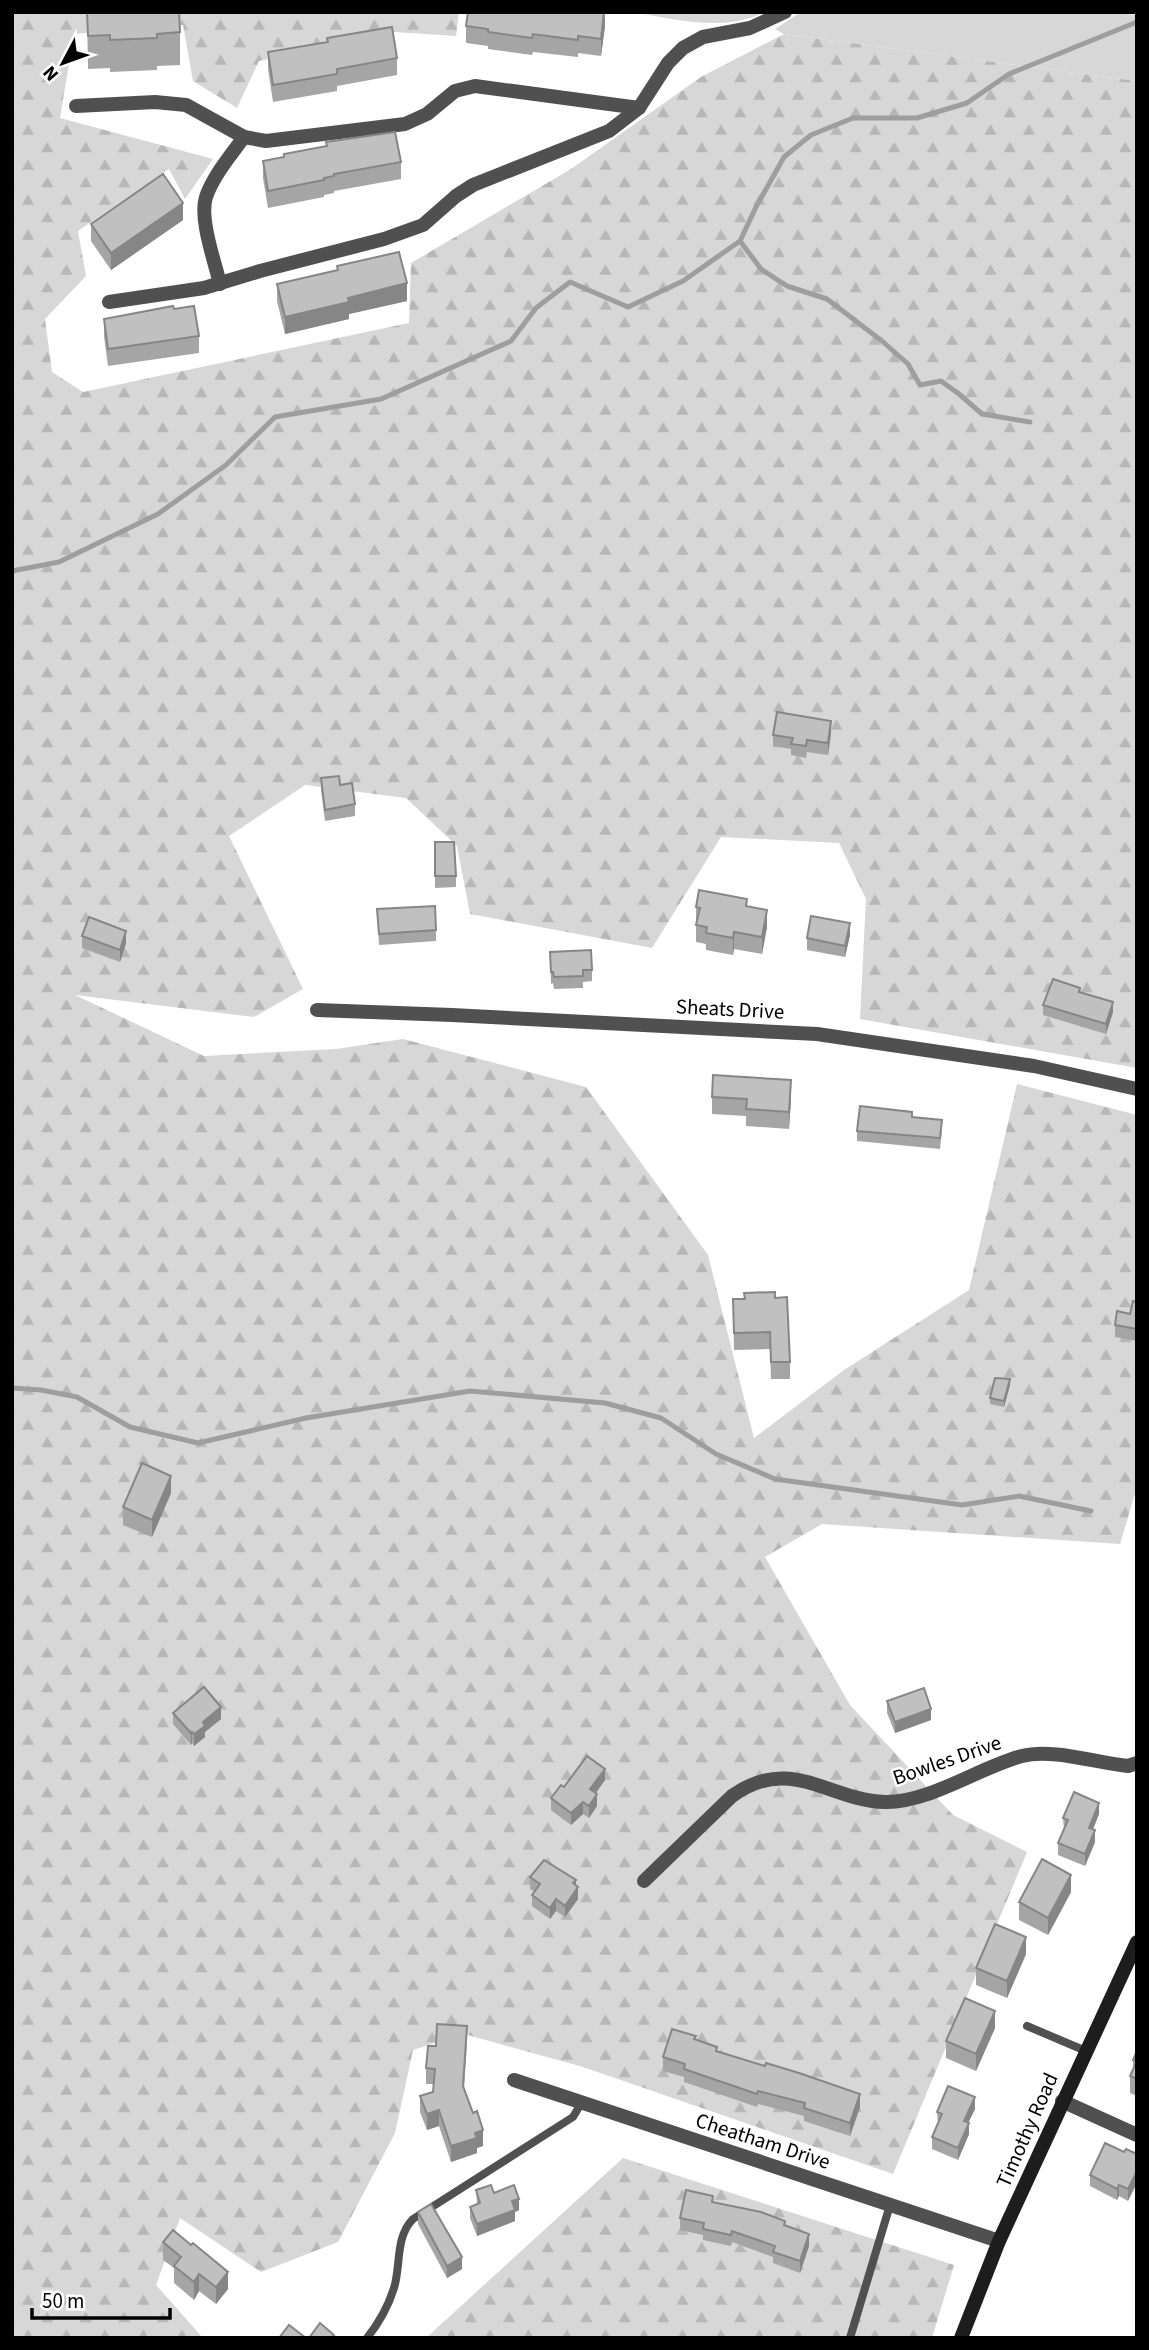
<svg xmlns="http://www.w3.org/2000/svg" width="1149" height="2350" viewBox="0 0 1149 2350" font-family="'Source Sans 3',sans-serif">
<defs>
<pattern id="forest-firs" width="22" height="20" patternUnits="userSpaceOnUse" patternTransform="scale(1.75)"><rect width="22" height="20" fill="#d7d7d7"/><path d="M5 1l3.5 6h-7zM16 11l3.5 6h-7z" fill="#b7b7b7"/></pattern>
</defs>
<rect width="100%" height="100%" fill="#fff"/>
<!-- green -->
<g fill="#d7d7d7">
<path d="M 632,12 L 765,12 C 722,33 677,19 632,12 Z"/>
<path d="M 801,12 L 1105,12 L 1137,15 L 1137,81 L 784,34 L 775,29 Z"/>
</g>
<!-- forest -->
<g fill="url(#forest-firs)">
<path d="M 12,12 L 459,12 L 456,36 L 394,32 L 259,61 L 237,108 L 193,81 L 183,25 L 74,34 L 60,118 L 213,159 L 185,199 L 169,169 L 78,231 L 86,276 L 45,319 L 52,372 L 83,392 L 409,323 L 411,263 L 571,169 L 701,77 L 784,34 L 1137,81 L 1137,1068 L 860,1019 L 866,899 L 839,843 L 721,837 L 652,948 L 470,914 L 457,846 L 406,798 L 305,785 L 229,836 L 303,989 L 254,1017 L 75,995 L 204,1056 L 336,1049 L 403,1039 L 586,1087 L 708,1255 L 754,1438 L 844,1370 L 969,1290 L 1017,1084 L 1137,1115 L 1137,1487 L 1120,1544 L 822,1524 L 765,1557 L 850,1705 L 953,1815 L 1027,1852 L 893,2174 L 583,2067 L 464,2034 L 413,2050 L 395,2133 L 338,2242 L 261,2272 L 180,2218 L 156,2285 L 203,2338 L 12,2338 Z"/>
<path d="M 623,2158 L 954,2265 L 932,2338 L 426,2338 Z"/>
</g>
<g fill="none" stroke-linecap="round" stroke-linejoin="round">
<!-- stream -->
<g stroke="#9e9e9e" stroke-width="5">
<path d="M 740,241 L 761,269 L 787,286 L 827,299 L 882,341 L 908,364 L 920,385 L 941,381 L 959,394 L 982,414 L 1030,422"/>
<path d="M 12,571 L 59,562 L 158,514 L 226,465 L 275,417 L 381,399 L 511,341 L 536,308 L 570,282 L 628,307 L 683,281 L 740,241 L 756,207 L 784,157 L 811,135 L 853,118 L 917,118 L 967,103 L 1009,74 L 1137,22"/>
<path d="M 12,1388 L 41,1390 L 77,1397 L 130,1427 L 198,1443 L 306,1418 L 470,1391 L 605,1403 L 661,1418 L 716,1454 L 775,1479 L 962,1505 L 1019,1496 L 1091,1511"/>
</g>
<!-- service -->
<g stroke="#505050" stroke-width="8">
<path d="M 1027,2026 L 1086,2051"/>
<path d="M 367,2338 C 379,2323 388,2307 394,2288 C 401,2266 395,2237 413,2219 L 573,2117 L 582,2102"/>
<path d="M 850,2338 L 890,2205"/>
</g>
<!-- minor -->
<g stroke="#505050" stroke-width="14">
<path d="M 76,106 L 155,102 L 186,105 L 244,137 L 266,141 L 405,124 L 427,114 L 455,91 L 475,86 L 639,108"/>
<path d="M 220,284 C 215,262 199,219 206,197 C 213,176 231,155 244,137"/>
<path d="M 109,302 L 204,288 L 260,271 L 384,239 L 423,225 L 456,196 L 473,185 L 609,131 L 639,108 L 668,63 L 683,48 L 703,37 L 750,28 L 785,12"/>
<path d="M 317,1010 L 452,1015 L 817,1034 L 1034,1066 L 1137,1089"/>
<path d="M 644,1881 L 732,1796 C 791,1754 827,1800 885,1802 C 929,1803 980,1767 1022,1756 C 1052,1748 1097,1763 1128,1766 L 1137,1763"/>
<path d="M 514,2080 L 999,2241"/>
<path d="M 1062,2101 L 1137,2135"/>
</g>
<!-- secondary -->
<path stroke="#1d1d1d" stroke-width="14" d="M 961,2338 L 999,2241 L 1137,1942"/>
</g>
<!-- wall -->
<g fill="#a5a5a5">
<path d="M 87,12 L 180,32 L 180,65 L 157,66 L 157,70 L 110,72 L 110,68 L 88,69 Z"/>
<path d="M 466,26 L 605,26 L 601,56 L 578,53 L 578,57 L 533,52 L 532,55 L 488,49 L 488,46 L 466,43 Z"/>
<path d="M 327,38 L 397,58 L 397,75 L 337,86 L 337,91 L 273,102 L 268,69 L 268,52 L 327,42 Z"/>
<path d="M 326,142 L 401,162 L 401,179 L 334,191 L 334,193 L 324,195 L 324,197 L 268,208 L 263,178 L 263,161 L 284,157 L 326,146 Z"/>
<path d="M 183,220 L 111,270 L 91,241 L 91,224 Z"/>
<path d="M 337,266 L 407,301 L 349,314 L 349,319 L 285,334 L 277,301 L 277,284 L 337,270 Z"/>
<path d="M 174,309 L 199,336 L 199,353 L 108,366 L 104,336 L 104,319 Z"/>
<path d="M 831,733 L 828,755 L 807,752 L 806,758 L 791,755 L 791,749 L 773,746 L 773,735 Z"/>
<path d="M 321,778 L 355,804 L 355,816 L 325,821 L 321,790 Z"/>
<path d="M 435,842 L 456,876 L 456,887 L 435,888 Z"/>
<path d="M 747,906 L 767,927 L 762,954 L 734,949 L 733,955 L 706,950 L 706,944 L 696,942 L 696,907 Z"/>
<path d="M 377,909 L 436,930 L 436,941 L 379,945 Z"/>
<path d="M 850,935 L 845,957 L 807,950 L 807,938 Z"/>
<path d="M 82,936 L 126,943 L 120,962 L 82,948 Z"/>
<path d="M 550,952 L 592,970 L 592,981 L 583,982 L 583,988 L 554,989 L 553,983 L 551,984 Z"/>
<path d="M 1080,993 L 1113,1012 L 1106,1034 L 1043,1015 L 1043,1005 Z"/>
<path d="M 712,1097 L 791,1098 L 789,1129 L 746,1126 L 746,1116 L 712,1114 Z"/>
<path d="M 942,1130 L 940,1149 L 857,1141 L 857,1131 Z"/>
<path d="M 775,1298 L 790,1362 L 790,1379 L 771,1379 L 770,1349 L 734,1350 L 733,1299 Z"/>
<path d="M 1137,1302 L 1137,1341 L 1115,1337 L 1115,1325 L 1130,1314 Z"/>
<path d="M 1010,1385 L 1004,1407 L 990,1404 L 990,1398 Z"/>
<path d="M 171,1493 L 152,1537 L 123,1525 L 123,1507 Z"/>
<path d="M 887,1701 L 931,1720 L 895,1733 L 887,1713 Z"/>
<path d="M 173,1713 L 221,1719 L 205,1732 L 205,1737 L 194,1746 L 192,1743 L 191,1745 L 173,1724 Z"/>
<path d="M 605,1780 L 596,1793 L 597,1806 L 589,1818 L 583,1814 L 571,1825 L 551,1810 L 551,1798 L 564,1787 Z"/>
<path d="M 1099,1814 L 1093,1829 L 1095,1842 L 1085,1866 L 1058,1855 L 1058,1843 L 1064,1830 L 1063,1818 Z"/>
<path d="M 530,1877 L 576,1885 L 578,1899 L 565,1917 L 556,1911 L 550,1919 L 532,1906 L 532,1895 L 534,1891 L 530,1889 Z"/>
<path d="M 1071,1892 L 1048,1935 L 1019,1920 L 1019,1902 Z"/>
<path d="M 1026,1954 L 1007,1998 L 976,1985 L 976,1968 Z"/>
<path d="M 995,2028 L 976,2071 L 946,2058 L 946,2041 Z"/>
<path d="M 696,2040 L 717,2052 L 860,2107 L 850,2136 L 804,2121 L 804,2116 L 758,2104 L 757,2107 L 684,2082 L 684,2077 L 663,2071 L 663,2057 Z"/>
<path d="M 467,2042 L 464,2089 L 483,2146 L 477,2148 L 477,2153 L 451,2162 L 439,2126 L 427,2130 L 420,2112 L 420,2096 L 433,2092 L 434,2084 L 426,2084 L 426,2068 L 436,2046 Z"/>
<path d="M 1137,2051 L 1137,2096 L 1130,2093 L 1130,2076 L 1133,2069 L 1133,2060 Z"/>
<path d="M 975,2109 L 968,2122 L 969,2134 L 958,2160 L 932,2149 L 932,2137 L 938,2124 L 937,2112 Z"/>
<path d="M 1124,2152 L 1137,2154 L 1128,2201 L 1119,2196 L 1117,2200 L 1090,2186 L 1090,2175 Z"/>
<path d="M 476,2190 L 494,2193 L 519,2210 L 515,2212 L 515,2221 L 477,2236 L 470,2218 L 470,2207 L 477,2204 Z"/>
<path d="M 713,2203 L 785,2226 L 809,2246 L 800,2273 L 773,2263 L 773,2257 L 732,2242 L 731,2246 L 703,2240 L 703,2235 L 680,2230 L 680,2218 Z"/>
<path d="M 418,2212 L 462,2269 L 447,2278 L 418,2224 Z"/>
<path d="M 163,2242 L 228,2289 L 216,2304 L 199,2291 L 194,2300 L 174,2283 L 174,2268 L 163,2260 Z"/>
</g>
<!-- shaded-wall -->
<g fill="#868686">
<path d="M 605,12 L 605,26 L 601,56 L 601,39 Z"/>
<path d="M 183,203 L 183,220 L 111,270 L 111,253 Z"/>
<path d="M 407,283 L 407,301 L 349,314 L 349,319 L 285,334 L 285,317 L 348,298 Z"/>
<path d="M 831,721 L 831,733 L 828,755 L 828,743 Z"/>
<path d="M 767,910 L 767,927 L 762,954 L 762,937 Z"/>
<path d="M 850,923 L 850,935 L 845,957 L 845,946 Z"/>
<path d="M 126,931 L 126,943 L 120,962 L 120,950 Z"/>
<path d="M 734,932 L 734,949 L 733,955 L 733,938 Z"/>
<path d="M 1113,1002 L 1113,1012 L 1106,1034 L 1106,1024 Z"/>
<path d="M 791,1080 L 791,1098 L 789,1129 L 789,1112 Z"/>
<path d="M 1010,1379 L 1010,1385 L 1004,1407 L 1004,1401 Z"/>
<path d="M 171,1476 L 171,1493 L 152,1537 L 152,1520 Z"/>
<path d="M 221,1707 L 221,1719 L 205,1732 L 205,1737 L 194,1746 L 194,1734 L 203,1722 Z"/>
<path d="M 931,1709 L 931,1720 L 895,1733 L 895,1722 Z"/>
<path d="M 192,1732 L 192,1743 L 191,1745 L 191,1733 Z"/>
<path d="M 605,1769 L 605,1780 L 590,1801 L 590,1789 Z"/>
<path d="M 597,1794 L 597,1806 L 589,1818 L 589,1806 Z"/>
<path d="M 583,1802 L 583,1814 L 571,1825 L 571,1813 Z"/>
<path d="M 1099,1803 L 1099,1814 L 1089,1839 L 1089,1828 Z"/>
<path d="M 1095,1830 L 1095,1842 L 1085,1866 L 1085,1854 Z"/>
<path d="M 1071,1875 L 1071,1892 L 1048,1935 L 1048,1918 Z"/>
<path d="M 576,1880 L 576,1891 L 578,1887 L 578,1899 L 565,1917 L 565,1906 L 573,1883 Z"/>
<path d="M 556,1899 L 556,1911 L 550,1919 L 550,1908 Z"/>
<path d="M 1026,1937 L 1026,1954 L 1007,1998 L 1007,1981 Z"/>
<path d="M 995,2011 L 995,2028 L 976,2071 L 976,2054 Z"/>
<path d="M 860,2094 L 860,2107 L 850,2136 L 850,2123 Z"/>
<path d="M 975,2097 L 975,2109 L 964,2132 L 964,2121 Z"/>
<path d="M 439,2110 L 439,2126 L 427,2130 L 427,2114 Z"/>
<path d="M 969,2123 L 969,2134 L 958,2160 L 958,2148 Z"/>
<path d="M 483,2130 L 483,2146 L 477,2148 L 477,2153 L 451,2162 L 451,2146 L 475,2133 Z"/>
<path d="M 1137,2171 L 1137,2183 L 1128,2201 L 1128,2189 Z"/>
<path d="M 1119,2185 L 1119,2196 L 1117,2200 L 1117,2189 Z"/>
<path d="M 519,2199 L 519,2210 L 515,2212 L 515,2221 L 477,2236 L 477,2224 L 512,2201 Z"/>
<path d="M 809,2234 L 809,2246 L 800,2273 L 800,2261 Z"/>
<path d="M 462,2257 L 462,2269 L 447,2278 L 447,2266 Z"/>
<path d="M 228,2272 L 228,2289 L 216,2304 L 216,2287 Z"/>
<path d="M 199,2274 L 199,2291 L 194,2300 L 194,2282 Z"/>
</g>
<!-- building -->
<g fill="#c0c0c0" stroke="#868686" stroke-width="2">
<path d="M 87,12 L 179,12 L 180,32 L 157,34 L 157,38 L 110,40 L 110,35 L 88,36 Z"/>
<path d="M 468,12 L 604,12 L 601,39 L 578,36 L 578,40 L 533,34 L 532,38 L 488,32 L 488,29 L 466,26 Z"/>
<path d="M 392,27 L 397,58 L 337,69 L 337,74 L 273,85 L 268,52 L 328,42 L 327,38 Z"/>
<path d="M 395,132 L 401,162 L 334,174 L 334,176 L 324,178 L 324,180 L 268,191 L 263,161 L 284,157 L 284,154 L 327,146 L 326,142 Z"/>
<path d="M 163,174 L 183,203 L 111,253 L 91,224 Z"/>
<path d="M 399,252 L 407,283 L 348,298 L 349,302 L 285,317 L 277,284 L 338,270 L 337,266 Z"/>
<path d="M 173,306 L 174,309 L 194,306 L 199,336 L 108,349 L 104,319 Z"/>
<path d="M 777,712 L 831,721 L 828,743 L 807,740 L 806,746 L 791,744 L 793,738 L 773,735 Z"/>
<path d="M 339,776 L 340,785 L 352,783 L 355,804 L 325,810 L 321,778 Z"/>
<path d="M 435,842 L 454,842 L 456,876 L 435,876 Z"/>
<path d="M 699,890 L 747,899 L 746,906 L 767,910 L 762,937 L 734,932 L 733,938 L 706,933 L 707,927 L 696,925 L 700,908 L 696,907 Z"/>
<path d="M 435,906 L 436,930 L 379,934 L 377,909 Z"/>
<path d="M 811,916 L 850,923 L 845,946 L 807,938 Z"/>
<path d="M 89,917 L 126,931 L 120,950 L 82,936 Z"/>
<path d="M 591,950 L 592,970 L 583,970 L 583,976 L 554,977 L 553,972 L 551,972 L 550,952 Z"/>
<path d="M 1053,979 L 1080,988 L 1079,992 L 1113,1002 L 1106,1024 L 1043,1005 Z"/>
<path d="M 713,1075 L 791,1080 L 789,1112 L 746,1109 L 747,1099 L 712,1097 Z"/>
<path d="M 860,1106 L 912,1112 L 912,1117 L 942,1120 L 940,1138 L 857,1131 Z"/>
<path d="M 775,1292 L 775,1298 L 787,1297 L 790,1362 L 771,1362 L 770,1332 L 734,1333 L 733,1299 L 745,1299 L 744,1293 Z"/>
<path d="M 1133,1301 L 1137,1302 L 1137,1329 L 1115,1325 L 1117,1311 L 1130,1314 Z"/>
<path d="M 995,1378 L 1010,1379 L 1004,1401 L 990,1398 Z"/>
<path d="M 142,1463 L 171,1476 L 152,1520 L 123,1507 Z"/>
<path d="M 204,1687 L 221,1707 L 203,1722 L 205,1726 L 194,1734 L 192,1732 L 191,1733 L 173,1713 Z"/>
<path d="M 924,1688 L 931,1709 L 895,1722 L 887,1701 Z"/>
<path d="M 587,1756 L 605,1769 L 590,1789 L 597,1794 L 589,1806 L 583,1802 L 571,1813 L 551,1798 L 561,1785 L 564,1787 Z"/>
<path d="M 1074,1792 L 1099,1803 L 1089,1828 L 1095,1830 L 1085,1854 L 1058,1843 L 1068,1820 L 1063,1818 Z"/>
<path d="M 1042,1859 L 1071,1875 L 1048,1918 L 1019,1902 Z"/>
<path d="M 544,1860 L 576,1880 L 573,1883 L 578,1887 L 565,1906 L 556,1899 L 550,1908 L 532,1895 L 540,1884 L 530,1877 Z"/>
<path d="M 995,1924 L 1026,1937 L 1007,1981 L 976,1968 Z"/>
<path d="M 965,1998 L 995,2011 L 976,2054 L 946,2041 Z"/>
<path d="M 437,2024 L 467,2026 L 463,2086 L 473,2113 L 477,2111 L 483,2130 L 475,2133 L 477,2138 L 451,2146 L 439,2110 L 427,2114 L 420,2096 L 433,2092 L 435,2069 L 426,2068 L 428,2046 L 436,2046 Z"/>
<path d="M 672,2029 L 696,2036 L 694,2039 L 717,2047 L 716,2051 L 765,2066 L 766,2063 L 799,2073 L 860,2094 L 850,2123 L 804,2108 L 805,2103 L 758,2091 L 757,2094 L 684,2069 L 685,2064 L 663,2057 Z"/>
<path d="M 1137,2051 L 1137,2061 L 1133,2060 Z"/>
<path d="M 1137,2061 L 1137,2079 L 1130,2076 Z"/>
<path d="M 948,2086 L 975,2097 L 964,2121 L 969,2123 L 958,2148 L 932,2137 L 942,2114 L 937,2112 Z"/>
<path d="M 1105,2143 L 1124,2152 L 1126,2149 L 1137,2154 L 1137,2171 L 1128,2189 L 1119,2185 L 1117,2189 L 1090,2175 Z"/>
<path d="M 491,2185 L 494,2193 L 514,2185 L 519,2199 L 512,2201 L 515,2210 L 477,2224 L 470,2207 L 480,2203 L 476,2190 Z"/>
<path d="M 686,2190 L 713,2196 L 712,2202 L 761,2212 L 785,2221 L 784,2225 L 809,2234 L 800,2261 L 773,2252 L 775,2246 L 732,2231 L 731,2235 L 703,2229 L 704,2223 L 680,2218 Z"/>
<path d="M 431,2204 L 462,2257 L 447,2266 L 418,2212 Z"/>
<path d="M 173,2230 L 191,2245 L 193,2243 L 228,2272 L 216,2287 L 199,2274 L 194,2282 L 174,2266 L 181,2257 L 163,2242 Z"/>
<path d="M 320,2323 L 334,2335 L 331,2338 L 309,2338 Z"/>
<path d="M 289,2325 L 306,2338 L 279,2338 Z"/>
</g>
<g text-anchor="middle" stroke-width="5" stroke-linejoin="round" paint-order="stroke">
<!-- street labels -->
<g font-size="21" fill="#000" stroke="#fff">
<text transform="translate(730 1009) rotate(3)" y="7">Sheats Drive</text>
<text transform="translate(947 1760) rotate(-19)" y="7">Bowles Drive</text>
<text transform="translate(1027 2130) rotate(-66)" y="7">Timothy Road</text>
<text transform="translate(763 2141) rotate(18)" y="7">Cheatham Drive</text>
</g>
</g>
<!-- border -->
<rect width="1149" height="2350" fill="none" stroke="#000000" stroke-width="28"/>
<!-- north arrow -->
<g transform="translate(63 63) rotate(229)" stroke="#ffffff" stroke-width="5" paint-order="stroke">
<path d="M0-5L12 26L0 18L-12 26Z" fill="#000000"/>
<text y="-10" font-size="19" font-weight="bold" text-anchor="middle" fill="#000000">N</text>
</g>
<!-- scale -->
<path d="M32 2308v10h138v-10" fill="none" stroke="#000000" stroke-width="3.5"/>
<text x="42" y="2308" font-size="21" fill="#000000" stroke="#ffffff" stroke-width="5" paint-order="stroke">50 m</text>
</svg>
